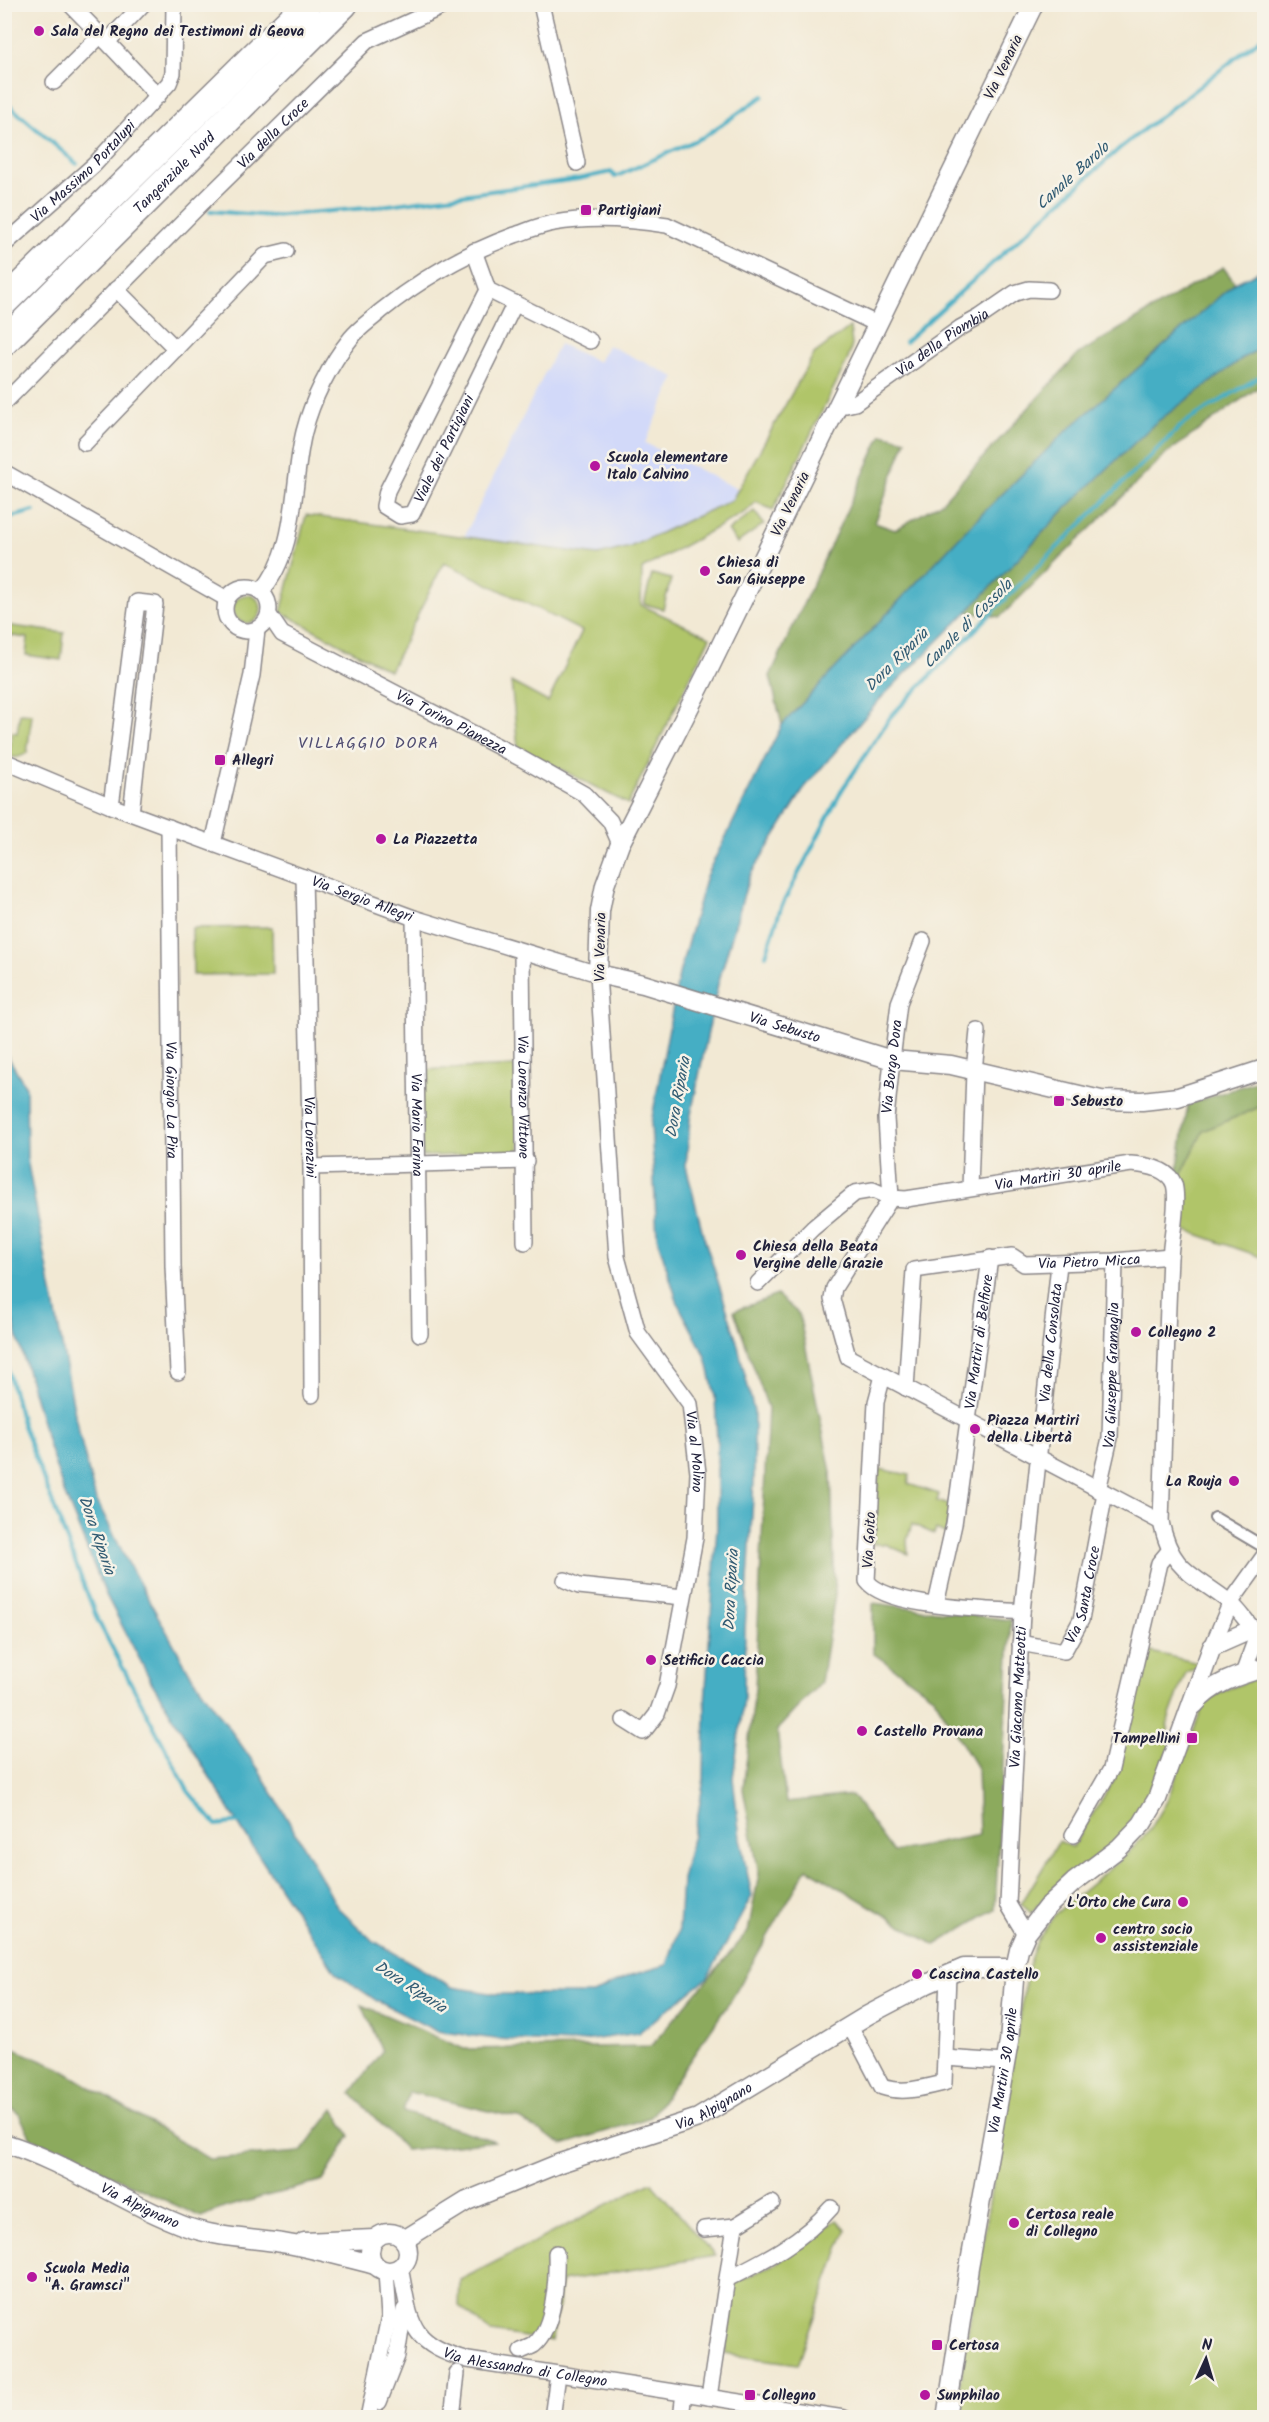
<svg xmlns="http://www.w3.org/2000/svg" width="1269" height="2422" viewBox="0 0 1269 2422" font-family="Kalam,sans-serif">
<rect width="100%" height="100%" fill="#f7f3e8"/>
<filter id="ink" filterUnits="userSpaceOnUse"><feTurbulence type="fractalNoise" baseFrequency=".0167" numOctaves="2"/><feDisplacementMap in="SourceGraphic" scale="12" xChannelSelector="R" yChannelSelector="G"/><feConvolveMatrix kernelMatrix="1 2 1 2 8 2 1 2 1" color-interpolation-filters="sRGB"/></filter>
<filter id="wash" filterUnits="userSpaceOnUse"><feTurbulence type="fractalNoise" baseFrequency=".008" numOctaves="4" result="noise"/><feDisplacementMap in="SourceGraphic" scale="24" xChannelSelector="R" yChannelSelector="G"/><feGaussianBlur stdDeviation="1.35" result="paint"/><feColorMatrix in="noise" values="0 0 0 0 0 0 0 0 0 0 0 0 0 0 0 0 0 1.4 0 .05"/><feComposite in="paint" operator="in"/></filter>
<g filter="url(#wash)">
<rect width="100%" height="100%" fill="#f2e9d4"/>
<!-- built -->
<path fill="#d2d9f9" d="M 559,344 L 599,362 L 608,345 L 675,377 L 645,443 L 737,489 L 732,500 L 630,547 L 598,555 L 464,537 Z"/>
<!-- green -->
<g fill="#b0c569" stroke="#697452" stroke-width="1.5">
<path d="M 850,327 L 852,345 L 848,359 L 773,510 L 756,502 L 747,511 L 642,569 L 641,605 L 710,637 L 628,804 L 518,747 L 511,682 L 548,702 L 582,631 L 444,562 L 390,671 L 281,612 L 306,515 L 598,555 L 630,547 L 732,500 L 814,354 Z"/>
<path d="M 754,511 L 764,524 L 737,543 L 728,531 Z"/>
<path d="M 652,574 L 671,579 L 663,609 L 644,604 Z"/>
<circle cx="247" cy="609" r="14"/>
<path d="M 5,625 L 64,633 L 61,660 L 26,655 L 28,638 L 5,635 Z"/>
<path d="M 20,713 L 32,714 L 27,753 C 21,757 16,759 9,756 L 12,732 L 17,733 Z"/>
<path d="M 272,927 L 273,974 L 193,975 L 192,928 Z"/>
<path d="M 517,1066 L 520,1154 L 422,1156 L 420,1070 Z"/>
<path d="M 1264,1105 L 1264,1258 L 1179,1228 L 1178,1182 L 1203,1131 Z"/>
<path d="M 879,1469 L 910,1475 L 908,1484 L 939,1494 L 937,1501 L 952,1506 L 947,1534 L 936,1529 L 934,1534 L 912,1524 L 907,1540 L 908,1554 L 885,1544 L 873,1544 Z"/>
<path d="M 1147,1651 L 1198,1663 L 1196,1669 L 1186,1672 L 1167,1723 L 1171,1746 L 1136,1819 L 1111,1845 L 1044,1899 L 1031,1913 L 1021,1904 L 1059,1841 L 1072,1847 L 1114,1780 Z"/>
<path d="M 1264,1675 L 1264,2417 L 954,2418 L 1024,1989 L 1031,1957 L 1037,1941 L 1055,1914 L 1124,1857 L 1150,1830 L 1166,1803 L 1204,1703 L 1223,1691 Z"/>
<path d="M 651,2182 L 715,2256 L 562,2281 L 552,2341 L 491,2332 L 459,2306 L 460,2280 Z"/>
<path d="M 837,2220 L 846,2230 L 798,2364 L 725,2354 L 734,2284 L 776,2263 Z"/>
</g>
<!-- forest -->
<g fill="#8caa5d" stroke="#57664c" stroke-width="1.5">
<path d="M 1223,267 L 1235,283 L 1062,435 L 968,528 L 782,725 L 770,676 L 882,434 L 906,440 L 875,523 L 895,530 L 942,502 L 1078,354 Z"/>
<path d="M 1264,346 L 1264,383 L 1166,454 L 1000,617 L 967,612 L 1064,510 L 1154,424 L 1243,358 Z"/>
<path d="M 1264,1079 L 1264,1105 L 1203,1131 L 1178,1182 L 1178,1166 L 1188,1104 Z"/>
<path d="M 777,1295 L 799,1314 L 831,1472 L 835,1594 L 821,1682 L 777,1730 L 786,1802 L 852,1795 L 893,1852 L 979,1835 L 977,1768 L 934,1697 L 873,1653 L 873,1603 L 1011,1620 L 995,1909 L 935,1945 L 807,1868 L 731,2000 L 651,2117 L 563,2145 L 518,2118 L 409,2092 L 403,2112 L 495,2141 L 406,2150 L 351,2093 L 382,2051 L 362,2005 L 464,2049 L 651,2046 L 748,1932 L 759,1874 L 743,1789 L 755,1689 L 768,1408 L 734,1311 Z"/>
<path d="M 5,2045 L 59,2068 L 209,2159 L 301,2152 L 334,2109 L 350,2136 L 323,2181 L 226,2207 L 201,2217 L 31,2138 L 19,2114 L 5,2105 Z"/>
</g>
<!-- water -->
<path fill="#45aec4" stroke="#346880" stroke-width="1.5" d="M 1264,269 L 1264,346 L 1243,358 L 1154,424 L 1064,510 L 967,612 L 882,697 L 806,786 L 749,877 L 718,984 L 690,1119 L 686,1166 L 703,1234 L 736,1338 L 754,1411 L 754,1481 L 745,1630 L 744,1699 L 733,1778 L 740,1838 L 752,1896 L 708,1977 L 638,2033 L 570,2043 L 496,2039 L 436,2031 L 377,2001 L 336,1973 L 244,1833 L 152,1683 L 106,1595 L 65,1495 L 49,1447 L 5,1293 L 4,1050 L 26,1087 L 27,1159 L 77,1425 L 95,1497 L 126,1559 L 190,1673 L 259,1770 L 320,1875 L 337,1907 L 372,1940 L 452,1987 L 496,1994 L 593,1994 L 628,1976 L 667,1965 L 679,1929 L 682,1879 L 698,1814 L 704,1778 L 705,1703 L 717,1527 L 717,1441 L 715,1396 L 706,1357 L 678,1304 L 657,1237 L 651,1123 L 679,974 L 706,876 L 782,725 L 968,528 L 1062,435 L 1235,283 Z"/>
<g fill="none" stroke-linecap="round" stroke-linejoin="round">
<!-- stream -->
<g stroke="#45aec4" stroke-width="4">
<path d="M 4,101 L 77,164"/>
<path d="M 210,211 L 271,216 L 367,208 L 578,179 L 611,172 L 615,177 L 705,136 L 763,96"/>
<path d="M 905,342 L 1120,148 L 1264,36"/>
<path d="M 4,519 L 34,511"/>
<path d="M 766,955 L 781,907 L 842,790 L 891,716 L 1019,585 L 1184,423 L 1264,374"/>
<path d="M 4,1356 L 22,1423 L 97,1619 L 188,1791 L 216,1825 L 241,1822"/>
</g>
</g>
</g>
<g filter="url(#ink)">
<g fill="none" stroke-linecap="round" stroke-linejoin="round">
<!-- pedestrian casing -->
<g stroke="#8a8688" stroke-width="14">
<path id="pedestrian" d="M 1215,1518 L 1264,1547"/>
</g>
<!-- minor casing -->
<g stroke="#8a8688" stroke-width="18">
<g id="minor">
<path d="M 70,4 L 107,42"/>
<path d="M 143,4 L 107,42 L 158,96"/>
<path d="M 541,4 L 577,163"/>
<path d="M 54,82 L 101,35"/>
<path id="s1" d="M 4,245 L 94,165 L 169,83 L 173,73 L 174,4"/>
<path d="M 474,251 L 488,290 L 590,341"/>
<path d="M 116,289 L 176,349"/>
<path id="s2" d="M 488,290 L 387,491 L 384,506 L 400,516 L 412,514 L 515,303"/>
<path id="s3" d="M 4,403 L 202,203 L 367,41 L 448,4"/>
<path id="s4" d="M 839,403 L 846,405 L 855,403 L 960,328 L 980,317 L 1015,293 L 1029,289 L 1049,290"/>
<path d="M 85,443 L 265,256 L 286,251"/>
<path d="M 4,472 L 227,599"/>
<circle cx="247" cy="609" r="22"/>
<path d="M 261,592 C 299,548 291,485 304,432 C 312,400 330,364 351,338 C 359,328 371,320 381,311 C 422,278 465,253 515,235 C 527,231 540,225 554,223 C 591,216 629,219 667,225 L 877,324"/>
<path id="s5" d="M 269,615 L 282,634 L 522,759 L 584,794 L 610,821 L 620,844"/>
<path id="s6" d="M 4,761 L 111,806 L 414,918 L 598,974 L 617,1257 L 638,1333 L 690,1404 L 698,1473 L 695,1538 L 667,1686 L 657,1714 L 643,1732 L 624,1720"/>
<path d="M 111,806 L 137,602 L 155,604 L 131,813"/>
<path id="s7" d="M 169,827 L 173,1266 L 178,1372"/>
<path d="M 213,843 L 252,675 L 257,630"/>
<path id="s8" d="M 304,877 L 311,1167 L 312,1395"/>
<path id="s9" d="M 414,918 L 420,1334"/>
<path id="s10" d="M 522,953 L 525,1242"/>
<path d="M 311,1167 L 526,1161"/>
<path d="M 970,1188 L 974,1071 L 978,1031"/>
<path d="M 891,1198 L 834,1288 L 832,1299 L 848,1357 L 1161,1522"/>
<path id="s11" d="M 891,1198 L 886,1118 L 892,1060 L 899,1003 L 923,941"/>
<path id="s12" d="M 758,1283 L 813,1228 L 855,1193 L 873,1190 L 891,1198 L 906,1199 L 1131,1164 C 1146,1165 1168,1168 1174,1184 C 1179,1200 1171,1240 1170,1257 C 1166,1346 1164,1434 1161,1522 C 1172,1572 1192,1573 1228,1601 C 1238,1608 1245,1620 1253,1629"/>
<path d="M 883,1376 L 876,1402 L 867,1581 C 887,1608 987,1609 1022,1612"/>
<path id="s13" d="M 906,1388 L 914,1270 L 1012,1256 L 1024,1264 L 1115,1261 L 1170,1256"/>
<path id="s14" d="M 1098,1490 L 1110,1438 L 1115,1261"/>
<path d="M 565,1580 L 579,1586 L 683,1597"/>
<path id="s15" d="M 936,1604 L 954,1524 L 990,1258"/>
<path id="s16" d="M 1020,1643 L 1064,1651 L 1081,1620 L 1105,1493"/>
<path d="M 1212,1647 L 1231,1602 L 1264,1556"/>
<path d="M 1243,1674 L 1258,1633"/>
<path d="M 1073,1835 L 1111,1769 L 1159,1563 L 1169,1551"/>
<path id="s17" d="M 1026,1934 L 1008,1904 L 1022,1612 L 1059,1264"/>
<path d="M 850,2026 L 882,2087 C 902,2094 924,2088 944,2083 L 948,1975"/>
<path d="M 945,2058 L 1005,2062"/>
<path d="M 704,2229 L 735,2226"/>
<path id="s18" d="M 400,2267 C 411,2322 407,2343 468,2360 L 844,2418"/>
<path d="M 727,2279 C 765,2260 803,2241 831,2208"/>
<path d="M 521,2351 C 525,2349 531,2347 534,2345 C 555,2327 557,2278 556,2253"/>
<path d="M 709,2397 L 735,2226 L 772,2203"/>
<path d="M 379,2402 L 397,2356 L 404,2310"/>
<path d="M 368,2418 L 389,2317 L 386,2271"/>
<path d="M 452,2418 L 457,2373"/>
<path d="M 552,2418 L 557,2382"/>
<path d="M 681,2418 L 683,2401"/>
</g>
</g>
<!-- tertiary casing -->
<g stroke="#8a8688" stroke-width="21">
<g id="tertiary">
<path id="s19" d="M 1034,4 L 710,667 L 620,844 L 605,885 L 600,911 L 598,974 L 643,984 L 892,1060 L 951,1065 L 1101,1100 L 1142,1101 L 1178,1097 L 1264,1069"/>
<path d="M 1194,1705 C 1212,1683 1239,1675 1264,1668"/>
<path id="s20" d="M 4,2143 C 69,2163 124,2204 187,2227 C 219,2238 249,2238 282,2243 C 313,2248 344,2257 375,2265"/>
<circle cx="389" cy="2252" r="19"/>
<path id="s21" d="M 404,2240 L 467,2201 L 560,2163 L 698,2118 L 868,2015 L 927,1984 L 964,1968 L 1015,1968"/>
<path d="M 304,2242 L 374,2239"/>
<path id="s22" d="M 946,2418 L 969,2268 L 1009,2042 L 1015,1968 L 1019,1950 L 1026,1934 L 1047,1907 L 1074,1882 L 1119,1848 L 1142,1824 L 1157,1799 L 1212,1647 L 1253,1629 L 1264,1639"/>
</g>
</g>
<!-- motorway casing -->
<g stroke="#8a8688" stroke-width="30">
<g id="motorway">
<path d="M 4,302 L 307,4"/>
<path id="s23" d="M 4,342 L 344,4"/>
</g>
</g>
<!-- pedestrian -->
<use href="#pedestrian" stroke="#fff" stroke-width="10"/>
<!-- minor -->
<use href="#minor" stroke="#fff" stroke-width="15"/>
<!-- tertiary -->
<use href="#tertiary" stroke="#fff" stroke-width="18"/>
<!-- motorway -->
<use href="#motorway" stroke="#fff" stroke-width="27"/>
</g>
</g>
<!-- markers -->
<g fill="#b5179e" stroke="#f7f3e8" stroke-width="2">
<circle cx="39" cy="31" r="6"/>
<rect x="580" y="204" width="12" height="12" rx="3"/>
<circle cx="595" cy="466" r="6"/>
<circle cx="705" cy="571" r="6"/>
<rect x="214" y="754" width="12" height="12" rx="3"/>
<circle cx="381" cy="839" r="6"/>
<rect x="1053" y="1095" width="12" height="12" rx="3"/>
<circle cx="741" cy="1255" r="6"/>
<circle cx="1136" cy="1332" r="6"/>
<circle cx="975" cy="1429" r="6"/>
<circle cx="1234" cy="1481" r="6"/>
<circle cx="651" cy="1660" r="6"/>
<circle cx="862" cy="1731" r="6"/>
<rect x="1186" y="1732" width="12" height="12" rx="3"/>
<circle cx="1183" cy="1902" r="6"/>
<circle cx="1101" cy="1938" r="6"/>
<circle cx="917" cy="1974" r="6"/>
<circle cx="1014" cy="2223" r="6"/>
<circle cx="32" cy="2277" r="6"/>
<rect x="931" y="2339" width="12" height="12" rx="3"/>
<rect x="744" y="2389" width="12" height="12" rx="3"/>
<circle cx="925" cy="2395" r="6"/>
</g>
<g text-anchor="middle" stroke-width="5" stroke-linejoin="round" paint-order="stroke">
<!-- poi labels -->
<g font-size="15" font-weight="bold" fill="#22223b" stroke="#f7f3e8" text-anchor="start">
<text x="51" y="36">Sala del Regno dei Testimoni di Geova</text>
<text x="598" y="215">Partigiani</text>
<text x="607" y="462">Scuola elementare<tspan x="607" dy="17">Italo Calvino</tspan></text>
<text x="717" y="567">Chiesa di<tspan x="717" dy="17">San Giuseppe</tspan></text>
<text x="232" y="765">Allegri</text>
<text x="393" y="844">La Piazzetta</text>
<text x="1071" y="1106">Sebusto</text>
<text x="753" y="1251">Chiesa della Beata<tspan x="753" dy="17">Vergine delle Grazie</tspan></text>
<text x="1148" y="1337">Collegno 2</text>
<text x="987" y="1425">Piazza Martiri<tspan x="987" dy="17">della Libertà</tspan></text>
<text x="1222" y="1486" text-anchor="end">La Rouja</text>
<text x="663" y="1665">Setificio Caccia</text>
<text x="874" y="1736">Castello Provana</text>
<text x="1180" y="1743" text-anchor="end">Tampellini</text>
<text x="1171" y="1907" text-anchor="end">L'Orto che Cura</text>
<text x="1113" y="1934">centro socio<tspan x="1113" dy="17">assistenziale</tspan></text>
<text x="929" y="1979">Cascina Castello</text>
<text x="1026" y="2219">Certosa reale<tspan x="1026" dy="17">di Collegno</tspan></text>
<text x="44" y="2273">Scuola Media<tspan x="44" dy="17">"A. Gramsci"</tspan></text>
<text x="949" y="2350">Certosa</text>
<text x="762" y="2400">Collegno</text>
<text x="937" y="2400">Sunphilao</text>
</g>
<!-- street labels -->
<g font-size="15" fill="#22223b" stroke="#f7f3e8">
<text transform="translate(1003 67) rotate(-64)" y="5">Via Venaria</text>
<text dy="5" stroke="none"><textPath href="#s3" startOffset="381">Via della Croce</textPath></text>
<text dy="5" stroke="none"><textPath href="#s1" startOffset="108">Via Massimo Portalupi</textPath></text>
<text dy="5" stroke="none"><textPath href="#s23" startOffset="240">Tangenziale Nord</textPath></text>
<text dy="5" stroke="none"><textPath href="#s4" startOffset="123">Via della Piombia</textPath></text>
<text dy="5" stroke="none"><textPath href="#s2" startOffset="344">Viale dei Partigiani</textPath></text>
<text transform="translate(790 504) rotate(-64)" y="5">Via Venaria</text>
<text dy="5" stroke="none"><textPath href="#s5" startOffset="214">Via Torino Pianezza</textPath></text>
<text dy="5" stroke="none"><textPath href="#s6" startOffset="384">Via Sergio Allegri</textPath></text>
<text transform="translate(600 947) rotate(-89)" y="5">Via Venaria</text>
<text dy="5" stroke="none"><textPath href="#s19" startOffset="1264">Via Sebusto</textPath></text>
<text dy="5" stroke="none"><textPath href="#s11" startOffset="132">Via Borgo Dora</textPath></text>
<text dy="5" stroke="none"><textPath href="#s10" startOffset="144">Via Lorenzo Vittone</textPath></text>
<text dy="5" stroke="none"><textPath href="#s7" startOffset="273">Via Giorgio La Pira</textPath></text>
<text dy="5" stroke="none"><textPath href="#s9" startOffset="207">Via Mario Farina</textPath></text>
<text dy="5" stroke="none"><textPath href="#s8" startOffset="260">Via Lorenzini</textPath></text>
<text dy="5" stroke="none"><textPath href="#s12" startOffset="339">Via Martiri 30 aprile</textPath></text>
<text dy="5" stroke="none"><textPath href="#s13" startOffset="297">Via Pietro Micca</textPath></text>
<text dy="5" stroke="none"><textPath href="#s15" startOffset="266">Via Martiri di Belfiore</textPath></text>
<text dy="5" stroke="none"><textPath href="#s17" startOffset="598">Via della Consolata</textPath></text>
<text dy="5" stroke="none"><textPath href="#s14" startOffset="116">Via Giuseppe Gramaglia</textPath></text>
<text dy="5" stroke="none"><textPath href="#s6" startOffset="1130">Via al Molino</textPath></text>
<text transform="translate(869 1540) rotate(-87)" y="5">Via Goito</text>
<text dy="5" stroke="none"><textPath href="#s16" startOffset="105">Via Santa Croce</textPath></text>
<text dy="5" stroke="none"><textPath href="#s17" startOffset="242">Via Giacomo Matteotti</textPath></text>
<text dy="5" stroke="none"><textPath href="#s22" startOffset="352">Via Martiri 30 aprile</textPath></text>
<text dy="5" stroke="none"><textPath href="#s21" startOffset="339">Via Alpignano</textPath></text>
<text dy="5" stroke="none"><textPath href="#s20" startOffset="150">Via Alpignano</textPath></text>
<text dy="5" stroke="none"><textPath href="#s18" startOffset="184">Via Alessandro di Collegno</textPath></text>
</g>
<!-- water labels -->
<g font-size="16" font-style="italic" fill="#305a72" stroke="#f7f3e8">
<text transform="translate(1072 175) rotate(-42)" y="6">Canale Barolo</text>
<text transform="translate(967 623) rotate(-45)" y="6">Canale di Cossola</text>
<text transform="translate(896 659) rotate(-45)" y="6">Dora Riparia</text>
<text transform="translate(677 1097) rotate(-80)" y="6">Dora Riparia</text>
<text transform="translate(98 1535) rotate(71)" y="6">Dora Riparia</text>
<text transform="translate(730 1590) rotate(-87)" y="6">Dora Riparia</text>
<text transform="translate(411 1986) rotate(33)" y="6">Dora Riparia</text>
</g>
<!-- neighbourhood labels -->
<g font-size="16" letter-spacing="1.5" fill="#504d72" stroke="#f7f3e8">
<text x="369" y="748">VILLAGGIO DORA</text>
</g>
</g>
<!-- margin -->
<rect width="1269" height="2422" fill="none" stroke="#f7f3e8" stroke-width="24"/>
<!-- north arrow -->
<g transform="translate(1206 2359) rotate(4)" stroke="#f7f3e8" stroke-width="4.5" paint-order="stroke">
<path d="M0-4.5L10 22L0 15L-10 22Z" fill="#22223b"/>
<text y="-9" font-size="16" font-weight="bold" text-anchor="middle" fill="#22223b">N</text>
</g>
</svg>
